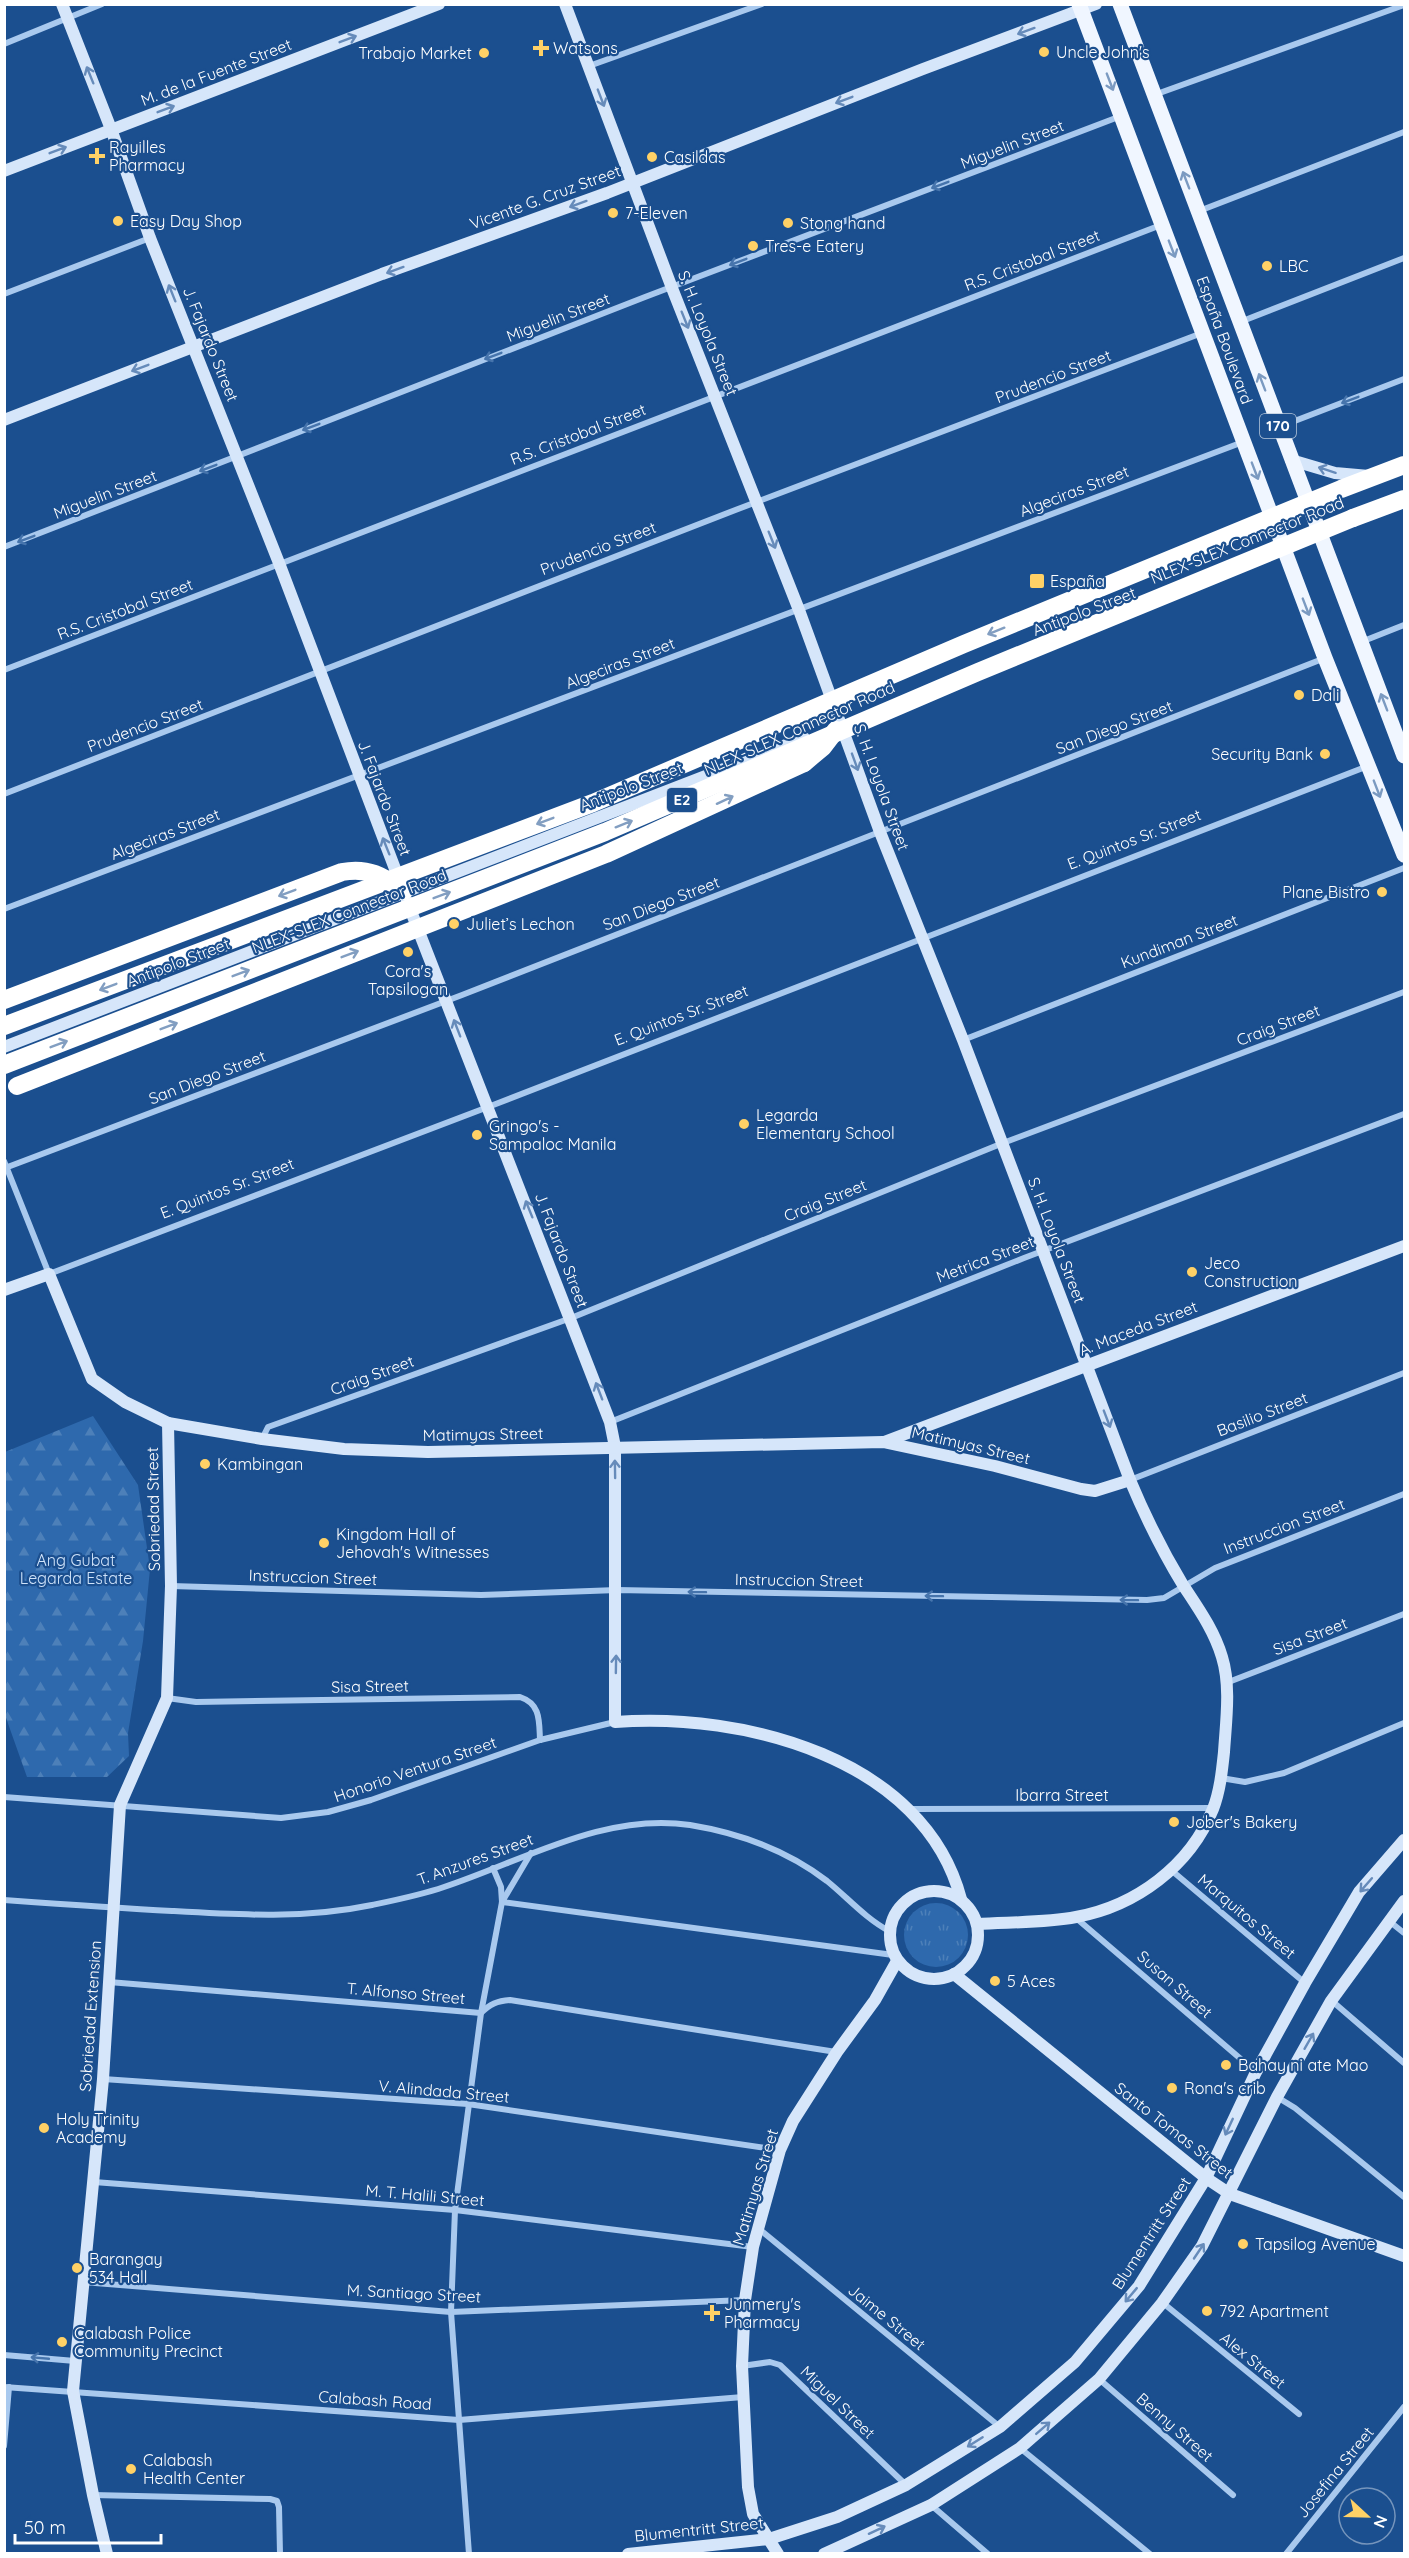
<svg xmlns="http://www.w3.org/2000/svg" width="1409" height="2558" viewBox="0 0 1409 2558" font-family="Quicksand,sans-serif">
<defs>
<pattern id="forest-firs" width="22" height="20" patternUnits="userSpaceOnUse" patternTransform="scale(1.5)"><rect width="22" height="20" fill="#2e69ad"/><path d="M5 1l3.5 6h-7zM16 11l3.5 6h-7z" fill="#4d80b9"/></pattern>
<pattern id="park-tufts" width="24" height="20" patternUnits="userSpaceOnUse" patternTransform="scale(1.5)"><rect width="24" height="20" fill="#2e69ad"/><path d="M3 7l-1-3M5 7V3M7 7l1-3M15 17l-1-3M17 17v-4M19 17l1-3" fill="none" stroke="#4d80b9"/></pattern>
</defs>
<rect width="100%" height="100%" fill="#1b4f8f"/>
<!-- forest -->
<path fill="url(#forest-firs)" d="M 93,1416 L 138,1485 L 150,1569 L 143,1641 L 128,1733 L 129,1756 L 107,1777 L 27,1777 L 5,1715 L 5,1452 Z"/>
<!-- park -->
<circle fill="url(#park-tufts)" cx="936" cy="1935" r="32"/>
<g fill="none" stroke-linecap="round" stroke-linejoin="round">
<!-- street -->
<g stroke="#a9c9ee" stroke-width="6">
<path d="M 4,44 L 102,4"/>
<path d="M 589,66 L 762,4"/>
<path d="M 1154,95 L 1404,5"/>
<path d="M 1199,211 L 1404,132"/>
<path d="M 4,294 L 150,238"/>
<path d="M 1240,322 L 1404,258"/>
<path d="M 1279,427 L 1404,379"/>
<path d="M 4,547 L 645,297 L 1121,116"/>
<path d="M 1361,642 L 1404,625"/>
<path d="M 4,670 L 1161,225"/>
<path d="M 4,794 L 738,509 L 1202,333"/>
<path d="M 4,909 L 1243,442"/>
<path d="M 963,1040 L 1404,868"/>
<path d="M 4,1161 L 49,1274 L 488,1107 L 1368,766"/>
<path d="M 5,1168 L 462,995 L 1325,658"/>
<path d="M 610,1422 L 1024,1258 L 1404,1114"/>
<path d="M 262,1439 L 268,1427 L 571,1318 L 1003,1143 L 1404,992"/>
<path d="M 1130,1480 L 1404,1373"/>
<path d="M 171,1586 L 481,1595 L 617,1590 L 1147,1600 L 1164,1598 L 1215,1568 L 1404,1494"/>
<path d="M 1226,1683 L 1404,1614"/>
<path d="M 167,1698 L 196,1702 L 520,1697 C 541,1704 539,1721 540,1740"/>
<path d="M 1221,1778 L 1245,1782 L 1284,1773 L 1404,1723"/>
<path d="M 4,1797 L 281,1818 L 328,1812 L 371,1800 L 540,1740 L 615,1722"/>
<path d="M 911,1809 L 1213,1808"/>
<path d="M 531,1853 L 502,1902 L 893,1955"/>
<path d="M 1171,1870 L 1305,1983"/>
<path d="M 4,1900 C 60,1904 116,1908 172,1911 C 240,1915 305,1919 372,1905 C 396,1900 421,1895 444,1887 C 523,1861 604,1812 690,1825 C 739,1833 788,1851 827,1881 C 848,1898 865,1918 889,1931"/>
<path d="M 1076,1918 L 1256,2072"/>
<path d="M 1389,1921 L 1404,1933"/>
<path d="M 109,1982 L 481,2013 C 490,2004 497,2001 510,2000 L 836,2052"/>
<path d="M 1332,2001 L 1404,2063"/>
<path d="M 103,2079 L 468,2104 L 779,2150"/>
<path d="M 1277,2097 L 1295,2108 L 1404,2197"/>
<path d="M 94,2182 L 455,2210 L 753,2247"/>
<path d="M 758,2228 L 1000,2427"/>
<path d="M 83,2282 L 451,2312 L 745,2300"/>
<path d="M 1163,2303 L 1299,2414"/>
<path d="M 4,2355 L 75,2361"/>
<path d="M 742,2366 L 770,2362 L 780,2365 L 905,2484"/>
<path d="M 1099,2379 L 1233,2495"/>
<path d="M 4,2387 L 459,2420 L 743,2397"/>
<path d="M 4,2446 L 9,2387"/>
<path d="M 1020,2448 L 1150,2554"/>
<path d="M 93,2495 L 270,2499 L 277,2501 L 279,2507 L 280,2554"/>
<path d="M 931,2505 L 988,2554"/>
<path d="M 469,2554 L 451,2312 L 455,2210 L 481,2013 L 502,1902 L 501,1887 L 493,1868"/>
<path d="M 1286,2554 L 1404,2407"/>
</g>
<!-- secondary -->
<g stroke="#d6e6fa" stroke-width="12">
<path d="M 62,4 L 111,129 L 150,238 L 279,563 L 400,882"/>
<path d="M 565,4 L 672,288 L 799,610 L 880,832 L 963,1040 L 1130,1480 C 1145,1516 1163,1552 1183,1585 C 1198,1608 1214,1630 1222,1657 C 1231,1686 1226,1721 1224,1752 C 1222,1771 1220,1791 1213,1809 C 1190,1866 1136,1906 1076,1917 C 1045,1923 1009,1922 977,1924"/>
<path d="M 4,171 L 439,4"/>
<path d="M 4,420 L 382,274 L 607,193 L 923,69 L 1096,4"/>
<path d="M 1291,460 L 1335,473 L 1369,476"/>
<path d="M 407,901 L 610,1422 L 615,1447 L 615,1722 C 743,1712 924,1758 961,1899"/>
<path d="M 4,1047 L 804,738"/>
<path d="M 4,1290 L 49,1274 L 92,1379 L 125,1402 L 168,1423 L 171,1586 L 167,1698 L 120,1805 L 103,2079 L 73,2391 L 93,2495 L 107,2554"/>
<path d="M 168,1423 L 262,1439 L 344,1449 L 428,1452 L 883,1442 L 995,1466 L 1081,1489 L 1095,1491 L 1130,1480"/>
<path d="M 884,1442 L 1404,1246"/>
<circle cx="934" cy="1935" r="44"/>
<path d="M 954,1974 L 1206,2178 L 1230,2194 L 1404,2256"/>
<path d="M 628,2554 L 769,2539 L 837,2517 L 906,2485 L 1000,2427 L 1075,2362 L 1139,2286 L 1206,2178 L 1256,2072 L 1305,1983 L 1359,1892 L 1404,1840"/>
<path d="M 778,2554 L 753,2514 L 748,2487 L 742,2366 L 745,2300 L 753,2247 L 780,2150 L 793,2121 L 837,2052 L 875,2000 L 897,1961"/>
<path d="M 824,2554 L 931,2505 L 1020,2448 L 1099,2379 L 1162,2303 L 1202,2246 L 1277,2097 L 1331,2001 L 1404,1901"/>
</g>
<!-- primary -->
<g stroke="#f0f6ff" stroke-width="15">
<path d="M 1079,4 L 1325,658 L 1404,855"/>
<path d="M 1120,4 L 1404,756"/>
</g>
<!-- highway -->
<g stroke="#fff" stroke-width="18">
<path d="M 1353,518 L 1404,499"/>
<path d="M 804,763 L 823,747 L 836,730"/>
<path d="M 4,1000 L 342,872 C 368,867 383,876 404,891"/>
</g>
<!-- highway-bridge -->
<g stroke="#fff" stroke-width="18">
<path d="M 4,1026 L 593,803 L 964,644 L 1341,489 L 1404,465"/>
<path d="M 4,1065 L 605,832 L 978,672 L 1353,518"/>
<path d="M 17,1086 L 606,854 L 804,763"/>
</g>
</g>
<!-- one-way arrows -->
<defs><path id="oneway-shaft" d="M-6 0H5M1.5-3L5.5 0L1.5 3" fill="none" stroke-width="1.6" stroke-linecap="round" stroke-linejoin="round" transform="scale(1.5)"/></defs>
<g stroke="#668bba">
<use href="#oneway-shaft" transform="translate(1026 31) rotate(160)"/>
<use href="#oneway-shaft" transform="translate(348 39) rotate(-21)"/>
<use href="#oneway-shaft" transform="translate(90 75) rotate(-112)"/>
<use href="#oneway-shaft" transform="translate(601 98) rotate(69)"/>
<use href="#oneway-shaft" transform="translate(844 100) rotate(159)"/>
<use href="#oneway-shaft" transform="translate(166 109) rotate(-21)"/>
<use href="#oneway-shaft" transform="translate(58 150) rotate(-21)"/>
<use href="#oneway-shaft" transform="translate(578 204) rotate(160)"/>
<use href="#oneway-shaft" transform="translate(395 270) rotate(160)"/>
<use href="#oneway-shaft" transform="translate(172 293) rotate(-112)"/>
<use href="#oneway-shaft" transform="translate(685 320) rotate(68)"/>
<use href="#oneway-shaft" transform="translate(140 368) rotate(159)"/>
<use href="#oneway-shaft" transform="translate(1327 470) rotate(-162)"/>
<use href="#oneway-shaft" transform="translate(772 540) rotate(68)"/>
<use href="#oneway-shaft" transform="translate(855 762) rotate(70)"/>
<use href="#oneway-shaft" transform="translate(386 846) rotate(-112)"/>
<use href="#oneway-shaft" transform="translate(457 1028) rotate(-111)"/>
<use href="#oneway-shaft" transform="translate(529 1209) rotate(-112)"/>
<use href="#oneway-shaft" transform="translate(599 1391) rotate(-111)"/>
<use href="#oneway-shaft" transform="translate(1107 1419) rotate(69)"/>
<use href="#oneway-shaft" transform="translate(615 1469) rotate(-91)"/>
<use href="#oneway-shaft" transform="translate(616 1664) rotate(-89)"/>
<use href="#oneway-shaft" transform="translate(1366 1885) rotate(131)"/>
<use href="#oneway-shaft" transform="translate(1309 2041) rotate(-60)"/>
<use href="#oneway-shaft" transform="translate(1229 2127) rotate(115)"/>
<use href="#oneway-shaft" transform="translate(1199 2251) rotate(-56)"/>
<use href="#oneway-shaft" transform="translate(1131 2295) rotate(130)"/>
<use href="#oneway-shaft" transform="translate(1043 2428) rotate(-41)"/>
<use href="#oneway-shaft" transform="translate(975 2442) rotate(148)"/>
<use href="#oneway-shaft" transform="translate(877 2530) rotate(-25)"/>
</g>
<g stroke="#7b9ac1">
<use href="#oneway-shaft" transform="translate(1110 82) rotate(69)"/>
<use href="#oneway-shaft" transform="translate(1186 180) rotate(-111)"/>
<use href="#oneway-shaft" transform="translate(1172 249) rotate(69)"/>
<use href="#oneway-shaft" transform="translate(1262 382) rotate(-111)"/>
<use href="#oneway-shaft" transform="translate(1255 471) rotate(69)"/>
<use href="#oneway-shaft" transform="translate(1306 607) rotate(69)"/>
<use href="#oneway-shaft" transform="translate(1384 702) rotate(-111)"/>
<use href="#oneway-shaft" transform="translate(1377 789) rotate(69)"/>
</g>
<g stroke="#4674ac">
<use href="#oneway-shaft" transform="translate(940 185) rotate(159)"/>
<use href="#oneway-shaft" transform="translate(738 262) rotate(159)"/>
<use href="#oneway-shaft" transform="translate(493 356) rotate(159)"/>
<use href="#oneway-shaft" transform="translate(1350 400) rotate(159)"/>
<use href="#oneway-shaft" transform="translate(311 427) rotate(159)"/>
<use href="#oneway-shaft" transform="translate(208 468) rotate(159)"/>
<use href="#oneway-shaft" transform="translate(26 539) rotate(159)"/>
<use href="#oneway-shaft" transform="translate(697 1592) rotate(-179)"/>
<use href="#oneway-shaft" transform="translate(934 1596) rotate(-179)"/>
<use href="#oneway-shaft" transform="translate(1129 1600) rotate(-179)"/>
<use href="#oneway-shaft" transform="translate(40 2358) rotate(-175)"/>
</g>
<g stroke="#829ec1">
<use href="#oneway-shaft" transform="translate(996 631) rotate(158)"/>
<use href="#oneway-shaft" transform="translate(725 800) rotate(-25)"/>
<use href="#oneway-shaft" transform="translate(545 821) rotate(159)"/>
<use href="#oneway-shaft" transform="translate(624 824) rotate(-22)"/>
<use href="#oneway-shaft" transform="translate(287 893) rotate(159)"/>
<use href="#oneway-shaft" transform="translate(442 895) rotate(-21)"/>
<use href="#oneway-shaft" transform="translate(350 954) rotate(-21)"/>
<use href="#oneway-shaft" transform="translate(241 973) rotate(-21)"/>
<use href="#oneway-shaft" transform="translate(108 987) rotate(159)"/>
<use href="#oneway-shaft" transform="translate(169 1026) rotate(-21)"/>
<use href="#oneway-shaft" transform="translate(59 1044) rotate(-21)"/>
</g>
<!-- markers -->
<g fill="#ffd166" stroke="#1b4f8f" stroke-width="2">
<path d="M538 39h6v6h6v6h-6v6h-6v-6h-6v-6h6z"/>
<circle cx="1044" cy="52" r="6"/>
<circle cx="484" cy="53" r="6"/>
<path d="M94 147h6v6h6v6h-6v6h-6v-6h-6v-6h6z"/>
<circle cx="652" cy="157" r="6"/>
<circle cx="613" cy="213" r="6"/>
<circle cx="118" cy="221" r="6"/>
<circle cx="788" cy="223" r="6"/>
<circle cx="753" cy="246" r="6"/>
<circle cx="1267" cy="266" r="6"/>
<rect x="1029" y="573" width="16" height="16" rx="3"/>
<circle cx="1299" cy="695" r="6"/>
<circle cx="1325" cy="754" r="6"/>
<circle cx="1382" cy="892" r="6"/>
<circle cx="454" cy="924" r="6"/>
<circle cx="408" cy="952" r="6"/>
<circle cx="744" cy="1124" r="6"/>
<circle cx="477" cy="1135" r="6"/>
<circle cx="1192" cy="1272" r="6"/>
<circle cx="205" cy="1464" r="6"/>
<circle cx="324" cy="1543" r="6"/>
<circle cx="1174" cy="1822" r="6"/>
<circle cx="995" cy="1981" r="6"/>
<circle cx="1226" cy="2065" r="6"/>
<circle cx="1172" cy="2088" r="6"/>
<circle cx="44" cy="2128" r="6"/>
<circle cx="1243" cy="2244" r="6"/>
<circle cx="77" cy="2268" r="6"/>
<circle cx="1207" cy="2311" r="6"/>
<path d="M709 2304h6v6h6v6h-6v6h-6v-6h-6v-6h6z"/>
<circle cx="62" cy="2342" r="6"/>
<circle cx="131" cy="2469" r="6"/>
</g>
<g text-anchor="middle" stroke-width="4.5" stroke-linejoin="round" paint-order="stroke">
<!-- shield labels -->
<g fill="#1b4f8f" stroke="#bbcadd" stroke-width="1.5">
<rect x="1260" y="414" width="36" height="24" rx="4.5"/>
<rect x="667" y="788" width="30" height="24" rx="4.5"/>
</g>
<g font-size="15" font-weight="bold" fill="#fff">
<text x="1278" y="431">170</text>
<text x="682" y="805">E2</text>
</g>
<!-- poi labels -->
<g font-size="16" fill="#fff" stroke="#1b4f8f" text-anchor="start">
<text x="553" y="54">Watsons</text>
<text x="1056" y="58">Uncle John's</text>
<text x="472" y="59" text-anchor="end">Trabajo Market</text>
<text x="109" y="153">Rayilles<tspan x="109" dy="18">Pharmacy</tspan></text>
<text x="664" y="163">Casildas</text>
<text x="625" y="219">7-Eleven</text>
<text x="130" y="227">Easy Day Shop</text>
<text x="800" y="229">Stong hand</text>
<text x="765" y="252">Tres-e Eatery</text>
<text x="1279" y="272">LBC</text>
<text x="1050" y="587">España</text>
<text x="1311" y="701">Dali</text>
<text x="1313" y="760" text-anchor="end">Security Bank</text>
<text x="1370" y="898" text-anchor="end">Plane Bistro</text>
<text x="466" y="930">Juliet’s Lechon</text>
<text x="408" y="977" text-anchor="middle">Cora's<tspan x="408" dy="18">Tapsilogan</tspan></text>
<text x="756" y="1121">Legarda<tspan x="756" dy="18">Elementary School</tspan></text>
<text x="489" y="1132">Gringo's -<tspan x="489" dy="18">Sampaloc Manila</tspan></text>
<text x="1204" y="1269">Jeco<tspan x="1204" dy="18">Construction</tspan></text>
<text x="217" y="1470">Kambingan</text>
<text x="336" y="1540">Kingdom Hall of<tspan x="336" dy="18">Jehovah's Witnesses</tspan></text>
<text x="1186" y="1828">Jober's Bakery</text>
<text x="1007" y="1987">5 Aces</text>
<text x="1238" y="2071">Bahay ni ate Mao</text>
<text x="1184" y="2094">Rona's crib</text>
<text x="56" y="2125">Holy Trinity<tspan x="56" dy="18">Academy</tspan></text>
<text x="1255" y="2250">Tapsilog Avenue</text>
<text x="89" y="2265">Barangay<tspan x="89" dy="18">534 Hall</tspan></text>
<text x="724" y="2310">Junmery's<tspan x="724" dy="18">Pharmacy</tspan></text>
<text x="1219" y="2317">792 Apartment</text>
<text x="74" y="2339">Calabash Police<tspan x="74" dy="18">Community Precinct</tspan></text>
<text x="143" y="2466">Calabash<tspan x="143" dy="18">Health Center</tspan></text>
</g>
<!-- street labels -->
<g font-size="16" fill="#fff" stroke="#1b4f8f">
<text transform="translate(216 72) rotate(-21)" y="6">M. de la Fuente Street</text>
<text transform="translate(1012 144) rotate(-21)" y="6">Miguelin Street</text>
<text transform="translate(545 197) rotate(-20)" y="6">Vicente G. Cruz Street</text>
<text transform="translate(1032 260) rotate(-21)" y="6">R.S. Cristobal Street</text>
<text transform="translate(558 317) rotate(-21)" y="6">Miguelin Street</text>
<text transform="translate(708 333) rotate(68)" y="6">S. H. Loyola Street</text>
<text transform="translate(1225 340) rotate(70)" y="6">España Boulevard</text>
<text transform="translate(211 344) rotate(68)" y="6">J. Fajardo Street</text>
<text transform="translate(1053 376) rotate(-21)" y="6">Prudencio Street</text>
<text transform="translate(578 434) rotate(-21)" y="6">R.S. Cristobal Street</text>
<text transform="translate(1074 491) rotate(-21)" y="6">Algeciras Street</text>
<text transform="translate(105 494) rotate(-21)" y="6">Miguelin Street</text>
<text transform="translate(1247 540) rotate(-22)" y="6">NLEX-SLEX Connector Road</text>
<text transform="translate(598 548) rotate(-21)" y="6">Prudencio Street</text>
<text transform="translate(125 609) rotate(-21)" y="6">R.S. Cristobal Street</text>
<text transform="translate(1084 611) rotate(-21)" y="6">Antipolo Street</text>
<text transform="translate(620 663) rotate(-21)" y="6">Algeciras Street</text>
<text transform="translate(145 725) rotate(-21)" y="6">Prudencio Street</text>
<text transform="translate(1114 727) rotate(-21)" y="6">San Diego Street</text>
<text transform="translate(799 728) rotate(-24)" y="6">NLEX-SLEX Connector Road</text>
<text transform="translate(631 786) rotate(-21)" y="6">Antipolo Street</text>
<text transform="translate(882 787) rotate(70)" y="6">S. H. Loyola Street</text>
<text transform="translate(385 798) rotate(69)" y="6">J. Fajardo Street</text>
<text transform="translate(165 834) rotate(-21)" y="6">Algeciras Street</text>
<text transform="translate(1134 839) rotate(-21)" y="6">E. Quintos Sr. Street</text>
<text transform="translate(661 903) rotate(-21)" y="6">San Diego Street</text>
<text transform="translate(349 911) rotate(-21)" y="6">NLEX-SLEX Connector Road</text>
<text transform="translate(1179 941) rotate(-21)" y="6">Kundiman Street</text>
<text transform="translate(178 962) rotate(-21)" y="6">Antipolo Street</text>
<text transform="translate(681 1015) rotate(-21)" y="6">E. Quintos Sr. Street</text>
<text transform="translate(1278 1025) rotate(-21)" y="6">Craig Street</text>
<text transform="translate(207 1077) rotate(-21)" y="6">San Diego Street</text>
<text transform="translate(227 1188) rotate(-21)" y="6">E. Quintos Sr. Street</text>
<text transform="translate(825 1200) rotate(-22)" y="6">Craig Street</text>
<text transform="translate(1057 1240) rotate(69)" y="6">S. H. Loyola Street</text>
<text transform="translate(562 1250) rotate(69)" y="6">J. Fajardo Street</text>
<text transform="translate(985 1259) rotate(-21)" y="6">Metrica Street</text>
<text transform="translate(1138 1328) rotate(-21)" y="6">A. Maceda Street</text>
<text transform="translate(372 1375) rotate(-20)" y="6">Craig Street</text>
<text transform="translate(1262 1414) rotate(-21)" y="6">Basilio Street</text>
<text transform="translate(483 1434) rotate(-1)" y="6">Matimyas Street</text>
<text transform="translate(971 1445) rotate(13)" y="6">Matimyas Street</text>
<text transform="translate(153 1509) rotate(-91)" y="6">Sobriedad Street</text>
<text transform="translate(1284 1526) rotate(-21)" y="6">Instruccion Street</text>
<text transform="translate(313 1577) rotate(2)" y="6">Instruccion Street</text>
<text transform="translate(799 1580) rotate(1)" y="6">Instruccion Street</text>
<text transform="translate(1310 1636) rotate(-21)" y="6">Sisa Street</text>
<text transform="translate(370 1686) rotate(-1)" y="6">Sisa Street</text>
<text transform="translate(415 1769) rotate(-19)" y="6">Honorio Ventura Street</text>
<text x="1062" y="1801">Ibarra Street</text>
<text transform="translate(475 1859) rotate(-20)" y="6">T. Anzures Street</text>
<text transform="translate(1247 1916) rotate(40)" y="6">Marquitos Street</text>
<text transform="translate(1175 1984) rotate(41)" y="6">Susan Street</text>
<text transform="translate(406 1993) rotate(5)" y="6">T. Alfonso Street</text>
<text transform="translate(90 2016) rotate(-86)" y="6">Sobriedad Extension</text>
<text transform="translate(444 2091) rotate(5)" y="6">V. Alindada Street</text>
<text transform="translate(1174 2130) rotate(38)" y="6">Santo Tomas Street</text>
<text transform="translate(755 2187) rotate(-73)" y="6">Matimyas Street</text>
<text transform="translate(425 2195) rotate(5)" y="6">M. T. Halili Street</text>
<text transform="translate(1151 2233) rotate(-57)" y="6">Blumentritt Street</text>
<text transform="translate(414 2293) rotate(3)" y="6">M. Santiago Street</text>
<text transform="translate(887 2317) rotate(39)" y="6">Jaime Street</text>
<text transform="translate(1253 2360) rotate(39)" y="6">Alex Street</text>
<text transform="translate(375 2400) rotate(4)" y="6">Calabash Road</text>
<text transform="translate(838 2402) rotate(44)" y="6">Miguel Street</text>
<text transform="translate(1175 2427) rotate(41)" y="6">Benny Street</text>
<text transform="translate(1335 2472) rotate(-51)" y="6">Josefina Street</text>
<text transform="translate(699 2529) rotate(-6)" y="6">Blumentritt Street</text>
</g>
<!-- park labels -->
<g font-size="16" fill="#cfe3fa" stroke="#1b4f8f">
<text x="76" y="1566">Ang Gubat<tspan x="76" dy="18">Legarda Estate</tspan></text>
</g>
</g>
<!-- border -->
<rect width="1409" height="2558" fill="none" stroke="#ffffff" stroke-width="12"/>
<!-- north arrow -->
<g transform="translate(1367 2516) rotate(112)"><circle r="28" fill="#1b4f8f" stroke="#7695bc" stroke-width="1.5"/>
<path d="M0-4.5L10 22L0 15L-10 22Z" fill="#ffd166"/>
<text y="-9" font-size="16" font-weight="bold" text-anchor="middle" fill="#ffffff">N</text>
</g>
<!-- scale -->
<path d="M15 2534v9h146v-9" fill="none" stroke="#ffffff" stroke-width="3"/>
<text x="24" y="2534" font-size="18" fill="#ffffff" stroke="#1b4f8f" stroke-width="4.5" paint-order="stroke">50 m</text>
</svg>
